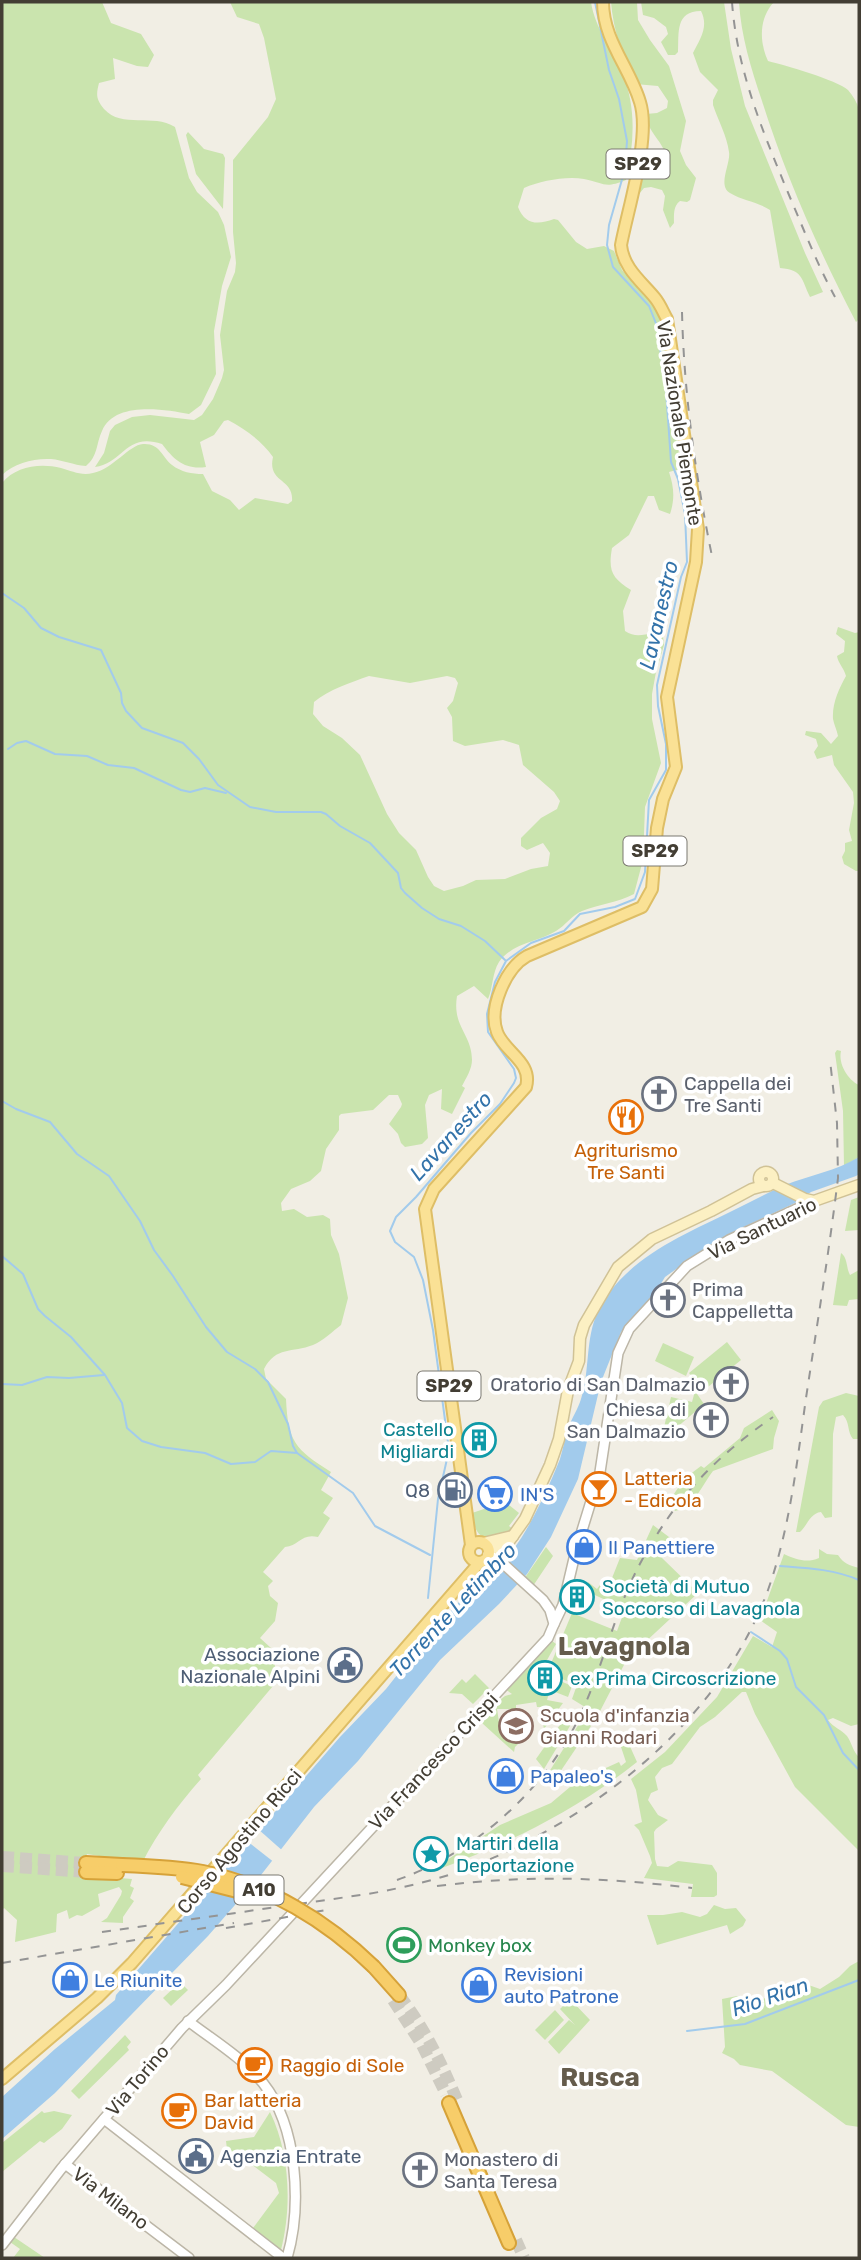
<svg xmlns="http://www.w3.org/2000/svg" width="861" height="2260" viewBox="0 0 861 2260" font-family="Rubik,sans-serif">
<rect width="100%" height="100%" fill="#f1eee4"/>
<!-- green -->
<g fill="#cae4ae" fill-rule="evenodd">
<path d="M 2,2 L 102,2 L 111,23 L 141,34 L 154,55 L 148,67 L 137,66 L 113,58 L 115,79 L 99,83 C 96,95 96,99 104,109 C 122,129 153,113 175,127 L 189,178 L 197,192 L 218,212 L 224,225 L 231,257 L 222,286 L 214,331 L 216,374 L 201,405 L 189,414 C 164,409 114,401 102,431 C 96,444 98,456 86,466 C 73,465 63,460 51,459 C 34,458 14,463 2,475 Z"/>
<path d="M 230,2 L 591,2 C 595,29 612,47 622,72 C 637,108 634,144 626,180 C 604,189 605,183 584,179 C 565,176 541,181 524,188 L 518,207 C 525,225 538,225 554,219 L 558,220 L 576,242 L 587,249 L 604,246 L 614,251 L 622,270 L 657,308 L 662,321 L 673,382 L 680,469 L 669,472 C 674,487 675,499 670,514 L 659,510 L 654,496 L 648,496 L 629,535 L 612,548 C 608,571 612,578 631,590 L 623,611 L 625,631 C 639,641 650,629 663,637 L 664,645 L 656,672 L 652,694 L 652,719 L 661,763 L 645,807 L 643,860 L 634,894 C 617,903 599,904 582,911 C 572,915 566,925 556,931 C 538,942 512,943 499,962 C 492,973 493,988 488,999 L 474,986 L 457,996 C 452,1027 472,1034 472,1060 C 472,1069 466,1078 462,1086 L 465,1088 L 452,1114 L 441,1109 L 442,1089 L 429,1095 L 425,1105 L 428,1138 L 422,1144 L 405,1147 L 401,1143 L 398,1134 L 389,1124 L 401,1107 L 402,1104 L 398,1095 L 389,1095 L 373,1110 L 341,1114 L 339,1116 L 339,1130 L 326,1149 L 321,1171 L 310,1181 L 291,1189 L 281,1203 L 282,1211 L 294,1209 L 307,1217 L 323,1215 L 330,1219 L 331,1235 L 339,1254 L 348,1298 L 341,1325 C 333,1331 323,1341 313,1345 C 292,1353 276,1346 264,1369 L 266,1379 L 286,1399 C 288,1442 295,1449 331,1472 L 321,1490 L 333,1498 L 323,1513 L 330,1518 L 318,1537 C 301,1533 299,1546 285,1547 L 263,1572 L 273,1581 L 268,1586 L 270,1596 L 278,1603 L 275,1621 L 260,1638 L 271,1648 L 278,1680 L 198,1775 L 201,1779 C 177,1806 158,1832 142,1863 L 87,1854 L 85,1859 L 109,1877 L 132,1879 L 130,1886 L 134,1888 L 130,1898 L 134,1901 L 123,1917 L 123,1923 L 101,1922 L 107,1918 L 121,1895 L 122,1891 L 119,1887 L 98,1894 L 100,1906 L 82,1916 L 77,1915 L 69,1919 L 67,1910 L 57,1914 L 56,1932 L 15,1942 L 17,1920 L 4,1908 L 2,1910 L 2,483 C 16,466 40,463 61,468 C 72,471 81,476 93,473 C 113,469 129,445 143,444 C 160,443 162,457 172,465 C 181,472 192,474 203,474 L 212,491 L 230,500 L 239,510 L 255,498 L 288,504 L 292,501 C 294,478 267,483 273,457 C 262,441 245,429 228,420 L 224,421 L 214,435 L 200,442 L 206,467 C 185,470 174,460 162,444 C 125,432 123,464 95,467 L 104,453 L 110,431 L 115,425 L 132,417 L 150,415 L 194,420 L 202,415 L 213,399 L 222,378 L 224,370 L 220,335 L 227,291 L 235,272 L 236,263 L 233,232 L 233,160 L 268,117 L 276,99 L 264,38 L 259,24 L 237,17 ZM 369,676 L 410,683 L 447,676 L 455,678 L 458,683 L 453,701 L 447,708 L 452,717 L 453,741 L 465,746 L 503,740 L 519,745 L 523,765 L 554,792 L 560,801 L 557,809 L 541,818 L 521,838 L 521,846 L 527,850 L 543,843 L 550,853 L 548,866 L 531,869 L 505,879 L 476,880 L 463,886 L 444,891 L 434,886 L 428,877 L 416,850 L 399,833 L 387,814 L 360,755 L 342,738 L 323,726 L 313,714 L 314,702 C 328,690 352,682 369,676 Z"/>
<path d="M 611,2 L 637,2 L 638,20 L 650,40 L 669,66 L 686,121 L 680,151 L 686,165 L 696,178 L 690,200 L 687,202 L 680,201 C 673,206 674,215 674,223 L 670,228 L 663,210 L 665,196 L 662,190 L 651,187 L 644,188 L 634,200 L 637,178 L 644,176 L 662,177 L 668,168 C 667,140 648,137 646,114 L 657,113 L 667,108 L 668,101 L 658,86 L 635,84 C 623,59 613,29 611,2 Z"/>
<path d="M 641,2 L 724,2 L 731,49 L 745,106 L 805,253 L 823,292 L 810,297 C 801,278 803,270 780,268 L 770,210 C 756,201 743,201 730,193 C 717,186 731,163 729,152 C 727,136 718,120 713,105 L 713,100 L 718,90 L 700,72 L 693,53 C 700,39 709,27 701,11 C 675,11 679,33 678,52 L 675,55 L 668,55 L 661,42 L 668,34 L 666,27 L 654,18 L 643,15 Z"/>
<path d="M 739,2 L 774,2 C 759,18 759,41 768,61 C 784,65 837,80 848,90 C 853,96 857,102 859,110 L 859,319 L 856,322 C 819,251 786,177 762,101 C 751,68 741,36 739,2 Z"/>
<path d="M 188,132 L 204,149 L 223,154 L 225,158 L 223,209 L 196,174 L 186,135 Z"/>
<path d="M 838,627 L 855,633 L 859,632 L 859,871 L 856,871 L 844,864 L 842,857 L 845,851 L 845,843 L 852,841 L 849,830 L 854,803 L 853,792 L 834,765 L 832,755 L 817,759 L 814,752 L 818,746 L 816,739 L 805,735 L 806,731 L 821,733 L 831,744 L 838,736 C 837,730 834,725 833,719 C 832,703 839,689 846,676 C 844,668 838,663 837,656 L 844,652 L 845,641 L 836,634 Z"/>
<path d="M 837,1050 L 841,1051 C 838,1064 848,1080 859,1085 L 859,1157 L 844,1166 L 843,1111 L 835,1053 Z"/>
<path d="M 859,1197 L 859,1230 L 845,1231 L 851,1200 Z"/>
<path d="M 841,1253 C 848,1258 846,1268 850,1275 L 859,1270 L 859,1299 L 849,1300 L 847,1306 L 833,1305 Z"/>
<path d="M 727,1342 L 741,1360 L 703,1391 L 689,1373 Z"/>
<path d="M 663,1343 L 694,1357 L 686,1376 L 655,1361 Z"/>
<path d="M 695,1391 L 704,1404 L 668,1435 L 662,1436 L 671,1397 L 692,1402 Z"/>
<path d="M 846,1393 L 859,1396 L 859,1439 L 853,1439 C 847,1432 850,1422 843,1415 L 836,1417 L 833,1434 L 832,1517 L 825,1518 L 821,1512 C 810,1513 807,1526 800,1532 L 796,1532 L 819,1407 L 823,1401 Z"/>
<path d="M 772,1410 L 779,1421 L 774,1438 L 773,1449 L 713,1471 C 702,1485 695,1506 675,1511 L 669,1501 L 685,1478 L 701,1466 L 704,1468 L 740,1438 L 744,1428 Z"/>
<path d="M 509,1505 L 519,1513 L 509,1526 L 513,1529 L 511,1532 L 488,1539 C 476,1536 473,1524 472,1513 L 493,1506 Z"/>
<path d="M 653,1525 L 673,1540 L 662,1558 L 698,1593 L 642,1645 L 642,1650 L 626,1661 L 598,1715 L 572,1699 L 577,1685 L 547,1673 L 572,1613 L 617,1631 L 625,1609 L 584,1590 L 588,1582 L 597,1589 L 603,1581 L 610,1583 L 620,1558 L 637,1560 Z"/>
<path d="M 546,1547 L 553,1556 L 533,1586 L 524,1579 Z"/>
<path d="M 819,1549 L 827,1554 L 838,1555 C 844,1564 849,1565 859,1568 L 859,1724 L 851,1726 L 833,1718 L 828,1720 C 834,1728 841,1729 847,1736 C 852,1743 853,1752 859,1757 L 859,1851 L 795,1787 L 755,1714 L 746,1692 L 742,1692 L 715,1717 L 700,1727 L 672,1764 L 662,1768 L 655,1777 L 658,1790 L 651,1793 L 648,1800 L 658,1815 L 668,1820 L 656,1829 L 654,1832 L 655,1859 L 657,1866 L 668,1867 L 678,1861 L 712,1865 L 717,1873 L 717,1895 L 714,1897 L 691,1897 L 693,1884 L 644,1878 L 652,1863 L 650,1856 L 639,1830 L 634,1825 L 642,1822 L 636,1790 L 631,1779 L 665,1752 L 717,1697 L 753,1636 L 772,1647 L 777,1632 L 760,1620 L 784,1554 C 797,1560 807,1563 819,1558 Z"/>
<path d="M 551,1640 L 556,1644 L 542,1669 L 540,1669 L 534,1680 L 548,1685 L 551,1677 L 572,1686 L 568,1697 L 550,1690 L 547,1700 L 563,1703 L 544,1729 L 541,1714 L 544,1713 L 544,1707 L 537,1707 L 536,1702 L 516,1705 L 516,1709 L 497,1709 L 499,1722 L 519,1719 L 521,1741 L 515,1747 L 514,1752 L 482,1723 L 490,1714 L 491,1707 L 505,1696 L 512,1694 L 505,1689 Z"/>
<path d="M 475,1674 L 489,1688 L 473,1704 L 462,1694 L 449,1693 L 462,1679 L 466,1683 Z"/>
<path d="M 569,1712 L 576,1716 L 544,1769 L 536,1759 Z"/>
<path d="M 582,1719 L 591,1726 L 558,1775 L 549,1772 Z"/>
<path d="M 628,1742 L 637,1762 C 578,1809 512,1842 442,1868 L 441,1864 L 500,1825 L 551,1803 L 570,1787 L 579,1785 L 597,1772 L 619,1762 L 621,1766 L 626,1762 L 620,1744 Z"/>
<path d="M 714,1905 L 725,1909 L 736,1908 L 746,1920 L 743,1926 L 730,1934 L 727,1925 L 657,1945 L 647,1915 L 663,1915 L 682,1912 L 700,1917 L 707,1914 Z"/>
<path d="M 859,1961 L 859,2127 L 846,2125 L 772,2071 L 740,2065 L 734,2059 L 722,2053 L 725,2047 L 722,1999 L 737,1996 C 741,1997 747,2004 751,2004 C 756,2004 789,1985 797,1981 L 820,1989 L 839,1977 L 850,1966 Z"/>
<path d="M 180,1982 L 188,1990 L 171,2006 L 163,1998 Z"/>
<path d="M 570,1999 L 590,2020 L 559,2054 L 548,2042 L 569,2020 L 575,2025 L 560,2009 Z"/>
<path d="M 555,2010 L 564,2020 L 545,2040 L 535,2030 Z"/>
<path d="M 125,2035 L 131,2042 L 127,2047 L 129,2050 L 79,2099 L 71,2091 Z"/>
<path d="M 42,2111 L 44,2113 L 54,2111 L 72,2115 L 62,2129 L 44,2143 L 40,2141 L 2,2172 L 2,2143 Z"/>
<path d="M 270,2112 C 290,2153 292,2207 281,2250 L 253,2228 L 279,2193 L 276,2183 L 242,2157 L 228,2157 L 226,2141 L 254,2137 Z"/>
<path d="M 14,2237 L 45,2258 L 13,2258 L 20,2249 L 10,2242 Z"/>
</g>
<!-- water -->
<path fill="#a2cbec" d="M 859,1157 L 859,1174 L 856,1176 L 811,1192 L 795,1203 L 735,1231 L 710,1245 L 665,1277 L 653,1297 L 621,1332 L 601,1382 L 578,1479 L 551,1537 L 527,1574 L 499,1604 L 440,1660 L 358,1761 L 314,1807 L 261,1875 L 208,1936 L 55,2093 L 2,2139 L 2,2097 L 55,2049 L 115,2000 L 116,1995 L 340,1737 L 386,1689 L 428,1636 L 490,1568 C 515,1566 551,1482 560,1459 C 563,1449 565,1438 568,1428 C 572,1418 578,1409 581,1399 C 590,1370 585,1339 598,1311 C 624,1259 683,1235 732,1211 C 750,1202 767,1193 785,1185 C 810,1175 836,1171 859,1157 Z"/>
<!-- pier -->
<path fill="#f1eee4" d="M 258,1829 L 284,1852 L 275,1863 L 247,1841 Z"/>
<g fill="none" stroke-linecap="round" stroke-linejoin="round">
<!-- stream -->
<g stroke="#a2cbec" stroke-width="2">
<path d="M 2,593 L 24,608 L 41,628 L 59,637 L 101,650 L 121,693 L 122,703 L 126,711 L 142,728 L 183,743 L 199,759 L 218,785 L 250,807 L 276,812 L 321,812 L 326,814 L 340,826 L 370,843 L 398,873 L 401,888 L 405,893 L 422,908 L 439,919 L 461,926 L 485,941 L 505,960"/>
<path d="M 8,749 L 17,743 L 26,741 L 55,754 L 87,756 L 108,765 L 134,768 L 181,790 L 190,792 L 205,788 L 226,793"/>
<path d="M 2,1101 L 16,1109 L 50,1122 L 77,1154 L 109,1176 L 140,1221 L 154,1250 L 173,1276 L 206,1327 L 227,1352 L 255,1369 L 268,1382 L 288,1424 L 293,1446 L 297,1453 L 353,1493 L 375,1526 L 430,1555"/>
<path d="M 2,1256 L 23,1274 L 38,1309 L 45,1316 L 71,1337 L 105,1375 L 122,1403 L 127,1428 L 142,1441 L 161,1447 L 205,1453 L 231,1464 L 255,1462 L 271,1451 L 297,1453"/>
<path d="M 2,1384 L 22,1385 L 47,1377 L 69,1378 L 104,1375"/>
<path d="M 780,1566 C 807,1568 833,1569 859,1580"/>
<path d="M 428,1598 L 438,1499 L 449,1450 L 433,1330 L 423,1280 L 414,1257 L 395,1242 L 390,1231 L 396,1217 L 416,1197 L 471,1133 L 500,1104 L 514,1083 L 516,1078 L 514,1069 L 488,1032 L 487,1014 L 495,982 L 506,961 L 531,943 L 564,931 L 580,914 L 615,907 L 635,899 L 645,872 L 649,800 L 666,770 L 666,744 L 658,706 L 657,685 L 681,577 L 687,562 L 685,514 L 678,479 L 671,462 L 666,390 L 657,326 L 649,306 L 613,267 L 607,245 L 609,225 L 625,169 L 627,141 L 619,99 L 609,70 L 595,2"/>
<path d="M 751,1632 L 780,1651 L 787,1659 L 796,1687 L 824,1715 L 843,1753 L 859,1770"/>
<path d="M 687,2031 L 745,2024 L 859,1980"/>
</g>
<!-- motorway-tunnel -->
<g stroke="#cecbc1" stroke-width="12" stroke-dasharray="12 6" stroke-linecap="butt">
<path d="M 2,1857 L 86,1863"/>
<path d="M 2,1866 L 86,1872"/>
<path d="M 399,1995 C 424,2027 441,2062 457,2100"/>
<path d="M 393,2000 L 422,2045 L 446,2094"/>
<path d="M 516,2240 L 524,2258"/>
</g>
<!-- tertiary casing -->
<g stroke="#bcb6a7" stroke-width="12">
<g id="tertiary">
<path d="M 554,1624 L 563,1605 L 576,1550 L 600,1472 L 618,1353 L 629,1329 L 687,1266 L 729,1240 L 814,1201"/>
<path d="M 188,2021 C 213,2040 243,2058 263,2083 C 298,2127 302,2206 287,2258"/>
<path d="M 104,2119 L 283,2258"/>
<path d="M 65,2164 L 189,2258"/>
<path d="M 2,2245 L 61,2169 L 182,2028 L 226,1985 L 548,1638 L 554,1624 L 550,1610 L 543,1600 L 499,1560 L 488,1554"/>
</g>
</g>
<!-- secondary casing -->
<g stroke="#d0c296" stroke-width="13">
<g id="secondary">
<circle cx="766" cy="1179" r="7"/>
<path d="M 773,1183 L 805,1199 L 814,1201 L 859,1185"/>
<path d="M 483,1543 L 513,1536"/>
<path d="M 489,1550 L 504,1543"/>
<path d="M 499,1560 L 500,1554 L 525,1519 L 550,1465 L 559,1439 L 568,1390 L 579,1361 L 580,1338 L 584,1325 L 618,1267 L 652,1239 L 711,1211 L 752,1189 L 763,1186"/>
</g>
</g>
<!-- primary casing -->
<g stroke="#debe66" stroke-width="14">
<g id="primary">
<circle cx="479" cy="1552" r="10"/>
<path d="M 471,1545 L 425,1209 L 434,1189 L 526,1087 C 533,1062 504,1052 497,1032 C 488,1008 506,968 527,956 L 642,907 L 652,889 L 657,828 L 663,799 L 676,767 L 667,697 L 696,562 L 698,529 L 667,319 C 663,312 660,304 655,298 C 642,282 623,268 621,245 C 628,208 651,137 640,102 C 630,68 603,40 603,2"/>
<path d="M 2,2079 L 97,1998 L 132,1963 L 480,1562"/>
</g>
</g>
<!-- motorway casing -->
<g stroke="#d6a239" stroke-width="16">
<g id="motorway">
<path d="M 86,1863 L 122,1865"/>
<path d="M 86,1872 L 117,1873"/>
<path d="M 374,1967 L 399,1995"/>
<path d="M 449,2103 L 509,2243"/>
</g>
</g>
<!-- tertiary -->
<use href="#tertiary" stroke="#fff" stroke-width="9"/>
<!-- secondary -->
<use href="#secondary" stroke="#fcf0c3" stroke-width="10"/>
<!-- primary -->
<use href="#primary" stroke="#fae195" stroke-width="10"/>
<!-- motorway -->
<use href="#motorway" stroke="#f7cd69" stroke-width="12"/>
<!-- rail -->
<g stroke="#949494" stroke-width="2" stroke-dasharray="9 9" stroke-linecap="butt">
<path d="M 732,2 C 737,71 763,132 789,195 C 804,230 817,264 835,297"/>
<path d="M 682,312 C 684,396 696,479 713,561"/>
<path d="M 397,1880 C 477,1852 549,1787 583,1709 C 605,1660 616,1607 642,1560 C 676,1498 714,1458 773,1417"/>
<path d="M 437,1886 C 526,1875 603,1877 692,1888"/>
<path d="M 226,1928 L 326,1910"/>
<path d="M 102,1932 L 368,1894 C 401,1888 434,1881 466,1869 C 592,1821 721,1720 768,1590 C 790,1528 797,1462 806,1398 C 817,1325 829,1252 838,1178 L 837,1123 L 830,1060"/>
<path d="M 2,1963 L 234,1923"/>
</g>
<!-- motorway-bridge casing -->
<g stroke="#d6a239" stroke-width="16" stroke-linecap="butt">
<g id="motorway-bridge">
<path d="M 122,1865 C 149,1866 176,1867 203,1872 C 268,1885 327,1921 374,1967"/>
<path d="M 182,1877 L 245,1893"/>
</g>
</g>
<!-- motorway-bridge -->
<use href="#motorway-bridge" stroke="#f7cd69" stroke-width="12"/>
</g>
<!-- icons -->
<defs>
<g id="church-ring" transform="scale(1.75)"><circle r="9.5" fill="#fff" stroke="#6b7280" stroke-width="1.5"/><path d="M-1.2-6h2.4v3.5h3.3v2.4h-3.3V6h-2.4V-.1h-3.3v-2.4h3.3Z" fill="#6b7280"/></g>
<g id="restaurant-ring" transform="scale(1.75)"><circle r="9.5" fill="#fff" stroke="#e8710a" stroke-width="1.5"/><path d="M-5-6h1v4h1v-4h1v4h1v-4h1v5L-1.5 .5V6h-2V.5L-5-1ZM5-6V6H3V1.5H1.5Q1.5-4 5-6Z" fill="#e8710a"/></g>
<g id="building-ring" transform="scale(1.75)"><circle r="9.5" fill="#fff" stroke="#0f9aa8" stroke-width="1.5"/><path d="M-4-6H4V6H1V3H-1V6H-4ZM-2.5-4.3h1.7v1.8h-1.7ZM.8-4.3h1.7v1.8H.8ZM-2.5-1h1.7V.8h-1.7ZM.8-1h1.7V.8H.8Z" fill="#0f9aa8"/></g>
<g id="bar-ring" transform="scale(1.75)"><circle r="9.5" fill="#fff" stroke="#e8710a" stroke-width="1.5"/><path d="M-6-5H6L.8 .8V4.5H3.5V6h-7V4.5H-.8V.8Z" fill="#e8710a"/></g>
<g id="fuel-ring" transform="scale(1.75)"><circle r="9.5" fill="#fff" stroke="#5c6f8a" stroke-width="1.5"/><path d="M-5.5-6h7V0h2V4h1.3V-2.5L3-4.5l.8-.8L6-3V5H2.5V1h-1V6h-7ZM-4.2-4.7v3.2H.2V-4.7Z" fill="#5c6f8a"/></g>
<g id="supermarket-ring" transform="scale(1.75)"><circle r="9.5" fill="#fff" stroke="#3f7fe0" stroke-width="1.5"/><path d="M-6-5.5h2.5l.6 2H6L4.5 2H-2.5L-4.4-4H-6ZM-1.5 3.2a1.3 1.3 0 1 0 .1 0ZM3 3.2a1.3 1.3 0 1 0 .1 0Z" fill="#3f7fe0"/></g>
<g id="shop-ring" transform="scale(1.75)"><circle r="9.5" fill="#fff" stroke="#3f7fe0" stroke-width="1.5"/><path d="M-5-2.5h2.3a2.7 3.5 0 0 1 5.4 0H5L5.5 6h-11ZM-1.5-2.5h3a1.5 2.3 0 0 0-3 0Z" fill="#3f7fe0"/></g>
<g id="civic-ring" transform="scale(1.75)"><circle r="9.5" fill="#fff" stroke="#5c6f8a" stroke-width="1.5"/><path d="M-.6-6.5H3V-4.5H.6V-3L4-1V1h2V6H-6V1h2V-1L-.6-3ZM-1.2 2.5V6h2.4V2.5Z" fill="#5c6f8a"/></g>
<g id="school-ring" transform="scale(1.75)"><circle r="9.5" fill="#fff" stroke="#8d6e63" stroke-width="1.5"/><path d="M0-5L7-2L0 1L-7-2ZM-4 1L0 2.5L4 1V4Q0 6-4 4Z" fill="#8d6e63"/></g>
<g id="sight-ring" transform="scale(1.75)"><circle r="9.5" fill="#fff" stroke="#0f9aa8" stroke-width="1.5"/><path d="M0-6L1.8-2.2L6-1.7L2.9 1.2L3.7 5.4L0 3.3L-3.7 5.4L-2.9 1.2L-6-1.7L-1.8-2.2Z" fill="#0f9aa8"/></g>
<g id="stadium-ring" transform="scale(1.75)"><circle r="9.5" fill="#fff" stroke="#2e9e5b" stroke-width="1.5"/><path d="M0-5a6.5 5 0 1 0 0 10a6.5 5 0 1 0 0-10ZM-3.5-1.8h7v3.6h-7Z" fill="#2e9e5b"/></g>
<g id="cafe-ring" transform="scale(1.75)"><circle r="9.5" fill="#fff" stroke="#e8710a" stroke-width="1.5"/><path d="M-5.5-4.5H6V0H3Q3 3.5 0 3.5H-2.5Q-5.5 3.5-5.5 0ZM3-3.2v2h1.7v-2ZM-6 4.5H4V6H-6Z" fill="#e8710a"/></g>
</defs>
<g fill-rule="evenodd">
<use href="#church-ring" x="659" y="1094"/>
<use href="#restaurant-ring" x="626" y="1117"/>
<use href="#church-ring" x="668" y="1300"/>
<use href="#church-ring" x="731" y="1384"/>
<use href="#church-ring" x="711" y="1420"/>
<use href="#building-ring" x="479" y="1440"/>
<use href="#bar-ring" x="599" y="1489"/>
<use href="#fuel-ring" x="455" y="1490"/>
<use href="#supermarket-ring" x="495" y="1494"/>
<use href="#shop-ring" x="584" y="1547"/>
<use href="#building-ring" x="577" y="1597"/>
<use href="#civic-ring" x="345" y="1665"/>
<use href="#building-ring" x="545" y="1678"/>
<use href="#school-ring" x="516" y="1726"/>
<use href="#shop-ring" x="506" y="1776"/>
<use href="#sight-ring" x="431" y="1854"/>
<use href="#stadium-ring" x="404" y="1945"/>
<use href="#shop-ring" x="70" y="1980"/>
<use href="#shop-ring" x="479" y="1985"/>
<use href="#cafe-ring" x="255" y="2065"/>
<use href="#cafe-ring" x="179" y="2111"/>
<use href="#civic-ring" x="196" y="2156"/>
<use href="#church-ring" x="420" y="2170"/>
</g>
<g text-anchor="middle" stroke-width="7" stroke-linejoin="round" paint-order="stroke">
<!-- shield labels -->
<g fill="#fff" stroke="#7b7871" stroke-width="2">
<rect x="606.5" y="149.5" width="63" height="29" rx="5"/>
<rect x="623.5" y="836.5" width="63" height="29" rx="5"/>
<rect x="417.5" y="1371.5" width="63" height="29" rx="5"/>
<rect x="234.5" y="1875.5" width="49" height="29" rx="5"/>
</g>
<g font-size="18" font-weight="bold" fill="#433e34">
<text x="638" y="170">SP29</text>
<text x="655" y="857">SP29</text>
<text x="449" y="1392">SP29</text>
<text x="259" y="1896">A10</text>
</g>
<!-- street labels -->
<g font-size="19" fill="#433e34" stroke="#fff">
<text transform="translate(680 423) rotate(81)" y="7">Via Nazionale Piemonte</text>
<text transform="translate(762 1228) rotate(-26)" y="7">Via Santuario</text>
<text transform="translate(433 1761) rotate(-47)" y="7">Via Francesco Crispi</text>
<text transform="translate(239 1841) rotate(-50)" y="7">Corso Agostino Ricci</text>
<text transform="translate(137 2080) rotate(-50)" y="7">Via Torino</text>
<text transform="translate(111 2198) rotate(37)" y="7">Via Milano</text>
</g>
<!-- worship labels -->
<g font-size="19" fill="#5b616d" stroke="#fff" text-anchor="start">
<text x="684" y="1090">Cappella dei<tspan x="684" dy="22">Tre Santi</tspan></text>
<text x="692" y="1296">Prima<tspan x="692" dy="22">Cappelletta</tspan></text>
<text x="706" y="1391" text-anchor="end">Oratorio di San Dalmazio</text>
<text x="686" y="1416" text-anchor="end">Chiesa di<tspan x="686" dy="22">San Dalmazio</tspan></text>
<text x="444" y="2166">Monastero di<tspan x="444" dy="22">Santa Teresa</tspan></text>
</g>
<!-- food labels -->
<g font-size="19" fill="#c56008" stroke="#fff" text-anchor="start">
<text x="626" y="1157" text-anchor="middle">Agriturismo<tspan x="626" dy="22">Tre Santi</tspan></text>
<text x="624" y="1485">Latteria<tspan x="624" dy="22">- Edicola</tspan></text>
<text x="280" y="2072">Raggio di Sole</text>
<text x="204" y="2107">Bar latteria<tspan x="204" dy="22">David</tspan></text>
</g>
<!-- culture labels -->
<g font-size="19" fill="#0d838f" stroke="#fff" text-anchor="start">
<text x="454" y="1436" text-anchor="end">Castello<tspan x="454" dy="22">Migliardi</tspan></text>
<text x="602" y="1593">Società di Mutuo<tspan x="602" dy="22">Soccorso di Lavagnola</tspan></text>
<text x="570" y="1685">ex Prima Circoscrizione</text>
<text x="456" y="1850">Martiri della<tspan x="456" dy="22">Deportazione</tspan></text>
</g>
<!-- service labels -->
<g font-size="19" fill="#4e5e75" stroke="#fff" text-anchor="end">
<text x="430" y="1497">Q8</text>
<text x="320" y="1661">Associazione<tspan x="320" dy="22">Nazionale Alpini</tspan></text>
<text x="220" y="2163" text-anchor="start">Agenzia Entrate</text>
</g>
<!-- shop labels -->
<g font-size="19" fill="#366cbe" stroke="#fff" text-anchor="start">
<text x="520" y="1501">IN'S</text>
<text x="608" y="1554">Il Panettiere</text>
<text x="530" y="1783">Papaleo's</text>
<text x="504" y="1981">Revisioni<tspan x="504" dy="22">auto Patrone</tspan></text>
<text x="94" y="1987">Le Riunite</text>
</g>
<!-- education labels -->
<g font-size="19" fill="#785e54" stroke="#fff" text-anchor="start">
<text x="540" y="1722">Scuola d'infanzia<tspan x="540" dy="22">Gianni Rodari</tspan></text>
</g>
<!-- leisure labels -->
<g font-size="19" fill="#27864d" stroke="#fff" text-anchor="start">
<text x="428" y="1952">Monkey box</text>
</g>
<!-- water labels -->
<g font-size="21" font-style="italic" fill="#3373aa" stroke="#fff">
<text transform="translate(659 615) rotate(-77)" y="7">Lavanestro</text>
<text transform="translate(451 1136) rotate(-48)" y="7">Lavanestro</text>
<text transform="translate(453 1610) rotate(-47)" y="7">Torrente Letimbro</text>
<text transform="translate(770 1997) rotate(-19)" y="7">Rio Rian</text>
</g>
<!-- district labels -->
<g font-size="26" font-weight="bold" fill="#655c4c" stroke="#fff">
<text x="624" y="1655">Lavagnola</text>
<text x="600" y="2086">Rusca</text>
</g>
</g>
<!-- border -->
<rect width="861" height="2260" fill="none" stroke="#433e34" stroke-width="7"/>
</svg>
